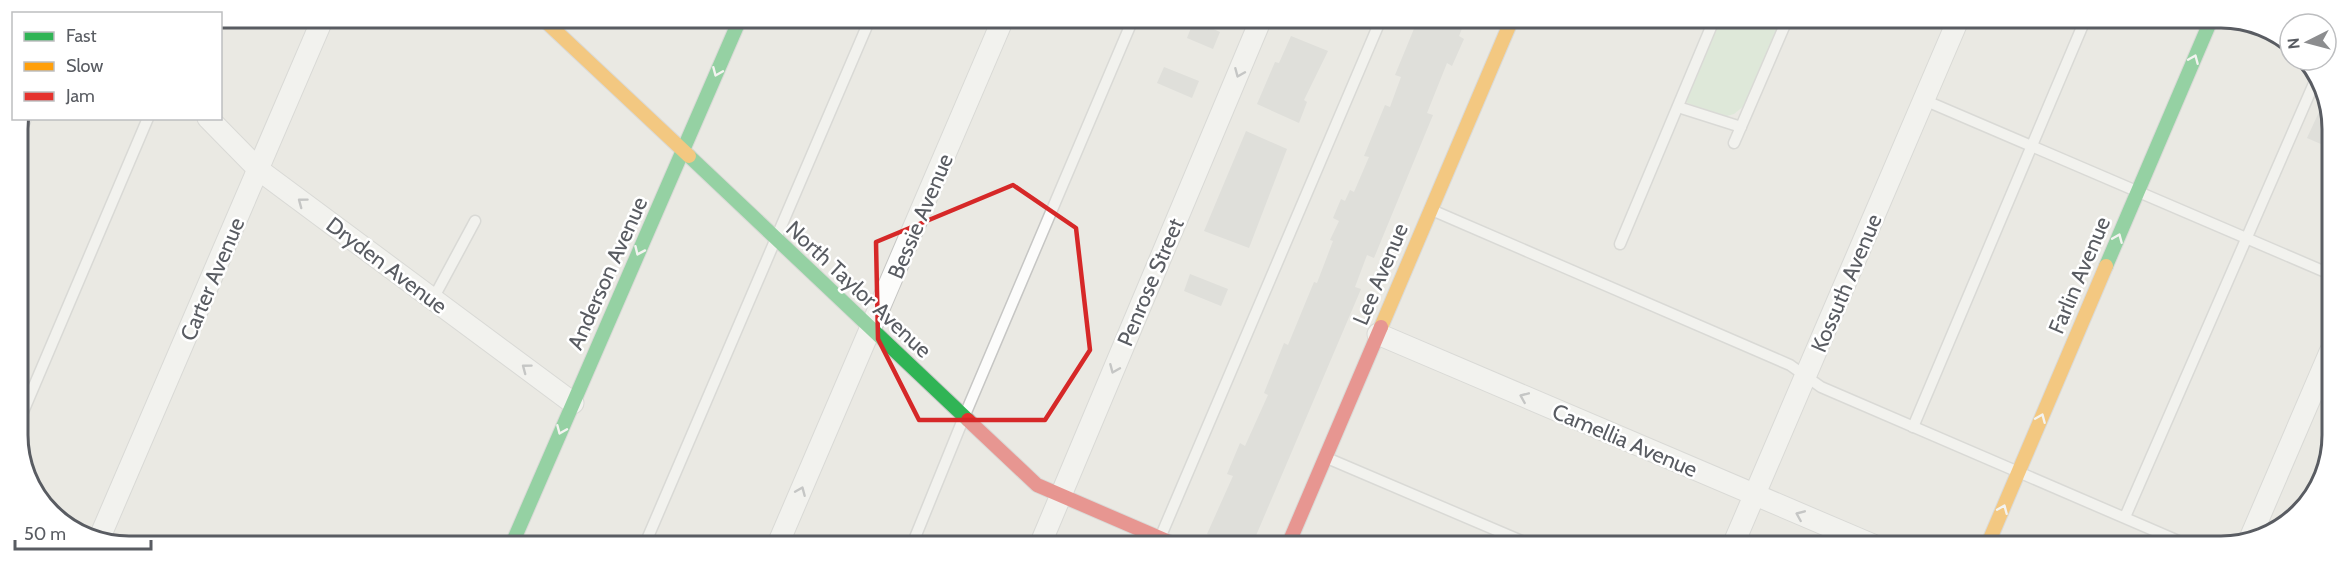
<svg xmlns="http://www.w3.org/2000/svg" width="2350" height="564" viewBox="0 0 2350 564" font-family="Cabin,sans-serif">
<rect width="100%" height="100%" fill="#eae9e3"/>
<!-- green -->
<path fill="#d0e7cd" d="M 1720,20 L 1781,20 L 1745,105 L 1734,114 L 1720,118 L 1686,102 Z"/>
<!-- building -->
<g fill="#d3d2ce">
<path d="M 1418,19 L 1447,19 L 1463,26 L 1459,36 L 1464,39 L 1452,66 L 1447,63 L 1427,113 L 1433,115 L 1374,258 L 1367,255 L 1355,287 L 1361,289 L 1252,545 L 1232,545 L 1207,534 L 1233,476 L 1227,474 L 1240,443 L 1245,446 L 1268,395 L 1264,393 L 1284,343 L 1288,345 L 1314,282 L 1317,283 L 1333,241 L 1330,240 L 1339,221 L 1333,218 L 1341,199 L 1345,201 L 1350,190 L 1354,192 L 1369,157 L 1364,156 L 1385,105 L 1390,107 L 1401,77 L 1395,75 Z"/>
<path d="M 1194,20 L 1220,32 L 1213,49 L 1187,38 Z"/>
<path d="M 1291,36 L 1328,51 L 1304,100 L 1307,102 L 1299,123 L 1257,104 L 1275,62 L 1279,63 Z"/>
<path d="M 1164,67 L 1199,81 L 1192,98 L 1157,83 Z"/>
<path d="M 2325,99 L 2330,108 L 2330,148 L 2307,138 Z"/>
<path d="M 1246,131 L 1287,149 L 1249,248 L 1204,231 Z"/>
<path d="M 1190,274 L 1228,289 L 1221,306 L 1184,291 Z"/>
</g>
<g fill="none" stroke-linecap="round" stroke-linejoin="round">
<!-- lane casing -->
<g stroke="#c6c6c4" stroke-width="13">
<g id="lane">
<path d="M 1924,100 L 2330,274"/>
<path d="M 1678,107 L 1741,127"/>
<path d="M 1734,143 L 1787,20"/>
<path d="M 1434,211 L 1790,365 L 1821,387 L 2190,546"/>
<path d="M 1620,244 L 1714,20"/>
<path d="M 433,299 L 475,221"/>
<path d="M 20,419 L 148,118"/>
<path d="M 1913,427 L 2085,20"/>
<path d="M 1327,458 L 1531,545"/>
<path d="M 2125,517 L 2315,81"/>
<path d="M 1160,538 L 1381,19"/>
<path d="M 645,544 L 870,19"/>
<path d="M 912,545 L 964,417 L 1133,19"/>
</g>
</g>
<!-- street casing -->
<g stroke="#c6c6c4" stroke-width="23">
<g id="street">
<path d="M 208,118 L 259,170 L 573,403"/>
<path d="M 18,123 L 20,120"/>
<path d="M 1378,334 L 1873,545"/>
<path d="M 2251,536 L 2330,352"/>
<path d="M 99,539 L 323,18"/>
<path d="M 778,544 L 1003,19"/>
<path d="M 1040,545 L 1261,19"/>
<path d="M 1733,545 L 1958,20"/>
</g>
</g>
<!-- fast casing -->
<g stroke="#c8c8c8" stroke-width="16">
<g id="fast">
<path d="M 689,156 L 968,420"/>
<path d="M 2106,266 L 2211,20"/>
<path d="M 512,544 L 740,19"/>
</g>
</g>
<!-- slow casing -->
<g stroke="#c8c8c8" stroke-width="16">
<g id="slow">
<path d="M 542,18 L 689,156"/>
<path d="M 1381,327 L 1512,19"/>
<path d="M 1987,546 L 2106,266"/>
</g>
</g>
<!-- jam casing -->
<g stroke="#c8c8c8" stroke-width="16">
<g id="jam">
<path d="M 968,420 L 1037,485 L 1176,545"/>
<path d="M 1288,545 L 1381,327"/>
</g>
</g>
<!-- lane -->
<use href="#lane" stroke="#fcfcfb" stroke-width="10"/>
<!-- street -->
<use href="#street" stroke="#fcfcfb" stroke-width="21"/>
<!-- fast -->
<use href="#fast" stroke="#30b455" stroke-width="14"/>
<!-- slow -->
<use href="#slow" stroke="#ff9f0a" stroke-width="14"/>
<!-- jam -->
<use href="#jam" stroke="#e5322d" stroke-width="14"/>
</g>
<!-- one-way arrows -->
<defs><path id="oneway-chevron" d="M-2-3.5L2.5 0L-2 3.5" fill="none" stroke-width="1.6" stroke-linecap="round" stroke-linejoin="round" transform="scale(1.5)"/></defs>
<g stroke="#fff">
<use href="#oneway-chevron" transform="translate(2194 59) rotate(-67)"/>
<use href="#oneway-chevron" transform="translate(717 72) rotate(113)"/>
<use href="#oneway-chevron" transform="translate(2118 238) rotate(-67)"/>
<use href="#oneway-chevron" transform="translate(639 251) rotate(114)"/>
<use href="#oneway-chevron" transform="translate(2041 418) rotate(-67)"/>
<use href="#oneway-chevron" transform="translate(561 430) rotate(113)"/>
<use href="#oneway-chevron" transform="translate(2003 509) rotate(-67)"/>
</g>
<g stroke="#9a9c9f">
<use href="#oneway-chevron" transform="translate(1239 73) rotate(113)"/>
<use href="#oneway-chevron" transform="translate(302 202) rotate(-143)"/>
<use href="#oneway-chevron" transform="translate(526 368) rotate(-143)"/>
<use href="#oneway-chevron" transform="translate(1114 369) rotate(113)"/>
<use href="#oneway-chevron" transform="translate(1524 397) rotate(-157)"/>
<use href="#oneway-chevron" transform="translate(801 491) rotate(-67)"/>
<use href="#oneway-chevron" transform="translate(1800 515) rotate(-157)"/>
</g>
<!-- marked area -->
<path d="M0 0H2350V564H0ZM 1013,185 L 1076,228 L 1090,350 L 1045,420 L 919,420 L 878,339 L 876,242 Z" fill="#eae9e3" fill-opacity=".55" fill-rule="evenodd"/>
<path fill="none" stroke="#d62828" stroke-width="4.5" stroke-linejoin="round" d="M 1013,185 L 1076,228 L 1090,350 L 1045,420 L 919,420 L 878,339 L 876,242 Z"/>
<g text-anchor="middle" stroke-width="5" stroke-linejoin="round" paint-order="stroke">
<!-- street labels -->
<g font-size="22" fill="#595c62" stroke="#fff">
<text transform="translate(920 216) rotate(-67)" y="8">Bessie Avenue</text>
<text transform="translate(387 265) rotate(37)" y="8">Dryden Avenue</text>
<text transform="translate(607 273) rotate(-66)" y="8">Anderson Avenue</text>
<text transform="translate(1380 274) rotate(-67)" y="8">Lee Avenue</text>
<text transform="translate(2079 275) rotate(-67)" y="8">Farlin Avenue</text>
<text transform="translate(212 279) rotate(-67)" y="8">Carter Avenue</text>
<text transform="translate(1150 282) rotate(-67)" y="8">Penrose Street</text>
<text transform="translate(1846 283) rotate(-67)" y="8">Kossuth Avenue</text>
<text transform="translate(859 289) rotate(43)" y="8">North Taylor Avenue</text>
<text transform="translate(1625 440) rotate(23)" y="8">Camellia Avenue</text>
</g>
</g>
<!-- crop -->
<path d="M0 0H2350V564H0ZM129 28H2221A101 101 0 0 1 2322 129V435A101 101 0 0 1 2221 536H129A101 101 0 0 1 28 435V129A101 101 0 0 1 129 28Z" fill="#fff" fill-rule="evenodd"/>
<path fill="none" stroke="#595c62" stroke-width="3" d="M129 28H2221A101 101 0 0 1 2322 129V435A101 101 0 0 1 2221 536H129A101 101 0 0 1 28 435V129A101 101 0 0 1 129 28Z"/>
<!-- legend -->
<rect x="12" y="12" width="210" height="108" fill="#ffffff" stroke="#bdbec0" stroke-width="1.5"/>
<rect x="24" y="32" width="30" height="9" fill="#30b455" stroke="#bdbec0" stroke-width="1.5"/>
<text x="66" y="42" font-size="18" fill="#595c62">Fast</text>
<rect x="24" y="62" width="30" height="9" fill="#ff9f0a" stroke="#bdbec0" stroke-width="1.5"/>
<text x="66" y="72" font-size="18" fill="#595c62">Slow</text>
<rect x="24" y="92" width="30" height="9" fill="#e5322d" stroke="#bdbec0" stroke-width="1.5"/>
<text x="66" y="102" font-size="18" fill="#595c62">Jam</text>
<!-- north arrow -->
<g transform="translate(2308 42) rotate(264)"><circle r="28" fill="#ffffff" stroke="#bdbec0" stroke-width="1.5"/>
<path d="M0-4.5L10 22L0 15L-10 22Z" fill="#8c8d8f"/>
<text y="-9" font-size="16" font-weight="bold" text-anchor="middle" fill="#595c62">N</text>
</g>
<!-- scale -->
<path d="M15 540v9h136v-9" fill="none" stroke="#595c62" stroke-width="3"/>
<text x="24" y="540" font-size="18" fill="#595c62" stroke="#ffffff" stroke-width="4.5" paint-order="stroke">50 m</text>
</svg>
